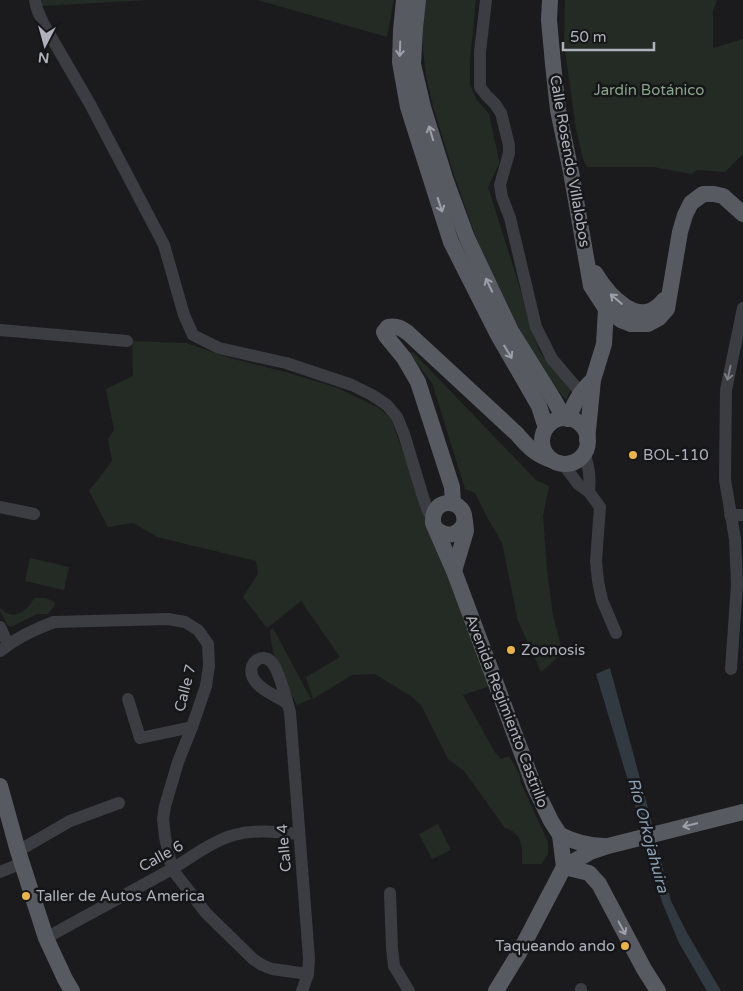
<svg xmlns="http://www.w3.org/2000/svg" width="743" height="991" viewBox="0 0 743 991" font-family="'Varela Round',sans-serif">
<rect width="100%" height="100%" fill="#1b1b1d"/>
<!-- green -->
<g fill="#232b24">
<path d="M 42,0 L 149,0 L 42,6 Z"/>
<path d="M 257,0 L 394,0 L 387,37 Z"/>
<path d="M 426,0 L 476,0 L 470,61 L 470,84 L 476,99 L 489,114 L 499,160 L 499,164 L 488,187 L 519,285 L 531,328 L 539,350 L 551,367 L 571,389 L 566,400 L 544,373 L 525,340 L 483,258 L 455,178 L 434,110 L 426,76 L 423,51 L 422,23 Z"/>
<path d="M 565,0 L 717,0 L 713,11 L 713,48 L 743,39 L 743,154 L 725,172 L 697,170 L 691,174 L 653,167 L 587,167 L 583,159 L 576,129 L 564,44 Z"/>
<path d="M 132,341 L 186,343 L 230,358 L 286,372 L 338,388 L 379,408 L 391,419 L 435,538 L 496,684 L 463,695 L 494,751 L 501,759 L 509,756 L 519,773 L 521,783 L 548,842 L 548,854 L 542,864 L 522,864 C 522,848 524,833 505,828 L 464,771 L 448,759 L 421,705 L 412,697 L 375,674 L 352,675 L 313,699 L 306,677 L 340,657 L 301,601 L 267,628 L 243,597 L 258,574 L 256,561 L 157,537 L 133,523 L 108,527 L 89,491 L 112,461 L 108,439 L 114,430 L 106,389 L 133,376 Z"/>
<path d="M 413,352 L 536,480 L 549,486 L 543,516 L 547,570 L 553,615 L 563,653 L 541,672 L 518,621 L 502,543 L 487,517 L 475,493 L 465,489 L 432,383 L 409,353 Z"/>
<path d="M 30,558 L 69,567 L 64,590 L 25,581 Z"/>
<path d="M 35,598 L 46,598 L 56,603 L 48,614 L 37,614 L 11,627 L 8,626 L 0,611 L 0,608 C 9,617 17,617 27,608 C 31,605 31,601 35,598 Z"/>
<path d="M 273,628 L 311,699 L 297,705 C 285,682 271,657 270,630 Z"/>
<path d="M 438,824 L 451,850 L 432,859 L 419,834 Z"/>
</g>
<!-- water -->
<path fill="#313a41" d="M 610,668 L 648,808 L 671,901 L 686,931 L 721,991 L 707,991 L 679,943 L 662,902 L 632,794 L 596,674 Z"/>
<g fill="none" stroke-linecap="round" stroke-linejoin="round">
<!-- minor -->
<g stroke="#3c3d42" stroke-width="12">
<path d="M 35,0 L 37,9 L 43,23 L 90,104 L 164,245 L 184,315 L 193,335 L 219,348 L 286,363 L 352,385 L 372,395 L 387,405 L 397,417 L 404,434 L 423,497 L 428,511 L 432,517"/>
<path d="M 486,0 L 480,52 L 480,87 L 486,95 L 495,104 L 501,113 L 509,145 L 509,153 L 500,185 L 502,197 L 510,218 L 536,327 L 552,359 L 581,393"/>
<path d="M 0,330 L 127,341"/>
<path d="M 584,453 C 589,466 591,477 589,492"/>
<path d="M 563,464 L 578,484 L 589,492 L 600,507 L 596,561 L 598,581 L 602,600 L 616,633"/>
<path d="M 0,507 L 34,514"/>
<path d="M 730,515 L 743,515"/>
<path d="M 0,627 L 8,644"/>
<path d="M 0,651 C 16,638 35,629 54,622 L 168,619 L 185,622 L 198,630 L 208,644 L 209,666 L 206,686 L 192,727 L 178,762 L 165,806 L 163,819 L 165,837 L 172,869 L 206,913 L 253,959 L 262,965 L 272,969 L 308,974"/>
<path d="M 731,669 L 737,585 L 735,539 L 725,480 L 726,390 L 743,308"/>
<path d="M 128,699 L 140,738 L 192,727"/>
<path d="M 287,703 C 277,696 262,691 255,681 C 243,665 263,649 273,664 C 279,671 287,702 290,712 L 309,958 L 308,974 L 302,991"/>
<path d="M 18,851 L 70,821 L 119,803"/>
<path d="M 0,872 L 22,863"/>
<path d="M 390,893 L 392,948 L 394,966 L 409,991"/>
<path d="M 46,938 C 87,915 129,893 170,870 C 189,859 214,840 234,835 C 255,829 278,832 299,834"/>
<path d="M 581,989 L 581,991"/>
</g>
<!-- major -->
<g stroke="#585a61" stroke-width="16">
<path d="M 404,0 L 401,30 L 400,62 L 408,107 L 451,242 L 498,335 L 539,406 L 546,428"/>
<path d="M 418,0 L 415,28 L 413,64 L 423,107 L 446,181 L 467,238 L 511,331 L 554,400 L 564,418"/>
<path d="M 550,0 L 549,20 L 553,64 L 558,110 L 571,172 L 591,286 L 606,309 L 621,320 L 631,324 L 648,324 L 659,318 L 667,309 L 680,232 L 685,215 L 691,203 L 703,194 L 714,194 L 723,196 L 743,214"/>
<path d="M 595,273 C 609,296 640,331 664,300"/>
<circle cx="565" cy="441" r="23"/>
<path d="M 568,419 C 574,403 580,392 593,380"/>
<path d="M 587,440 L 593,380 L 604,344 L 606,309"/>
<path d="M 453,503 L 452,487 L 418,382 L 404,358 L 386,336 L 384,332 L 388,327 C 396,325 402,328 408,333 L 517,434 C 527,446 536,455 552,460"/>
<path d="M 436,529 C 442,534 450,537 457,532 C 461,530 463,527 464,523 C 469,499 431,494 433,523 L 454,571 L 534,786 L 551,821 L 560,835 L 564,867"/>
<path d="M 454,571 L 466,531 L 465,521"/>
<path d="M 0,786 L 18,851 L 46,938 L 65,979 L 72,991"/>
<path d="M 560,835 C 574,842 588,846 604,846"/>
<path d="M 564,867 L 590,852 L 608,846 L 743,812"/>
<path d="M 564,867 L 589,873 L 599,884 L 644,969 L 658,991"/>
<path d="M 496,991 L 519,953 L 564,867"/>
</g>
</g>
<!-- one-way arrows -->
<defs><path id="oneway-shaft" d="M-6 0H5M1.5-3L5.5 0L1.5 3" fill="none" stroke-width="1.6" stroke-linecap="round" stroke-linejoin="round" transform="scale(1.25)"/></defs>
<g stroke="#9da0aa">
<use href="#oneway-shaft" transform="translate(400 49) rotate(92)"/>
<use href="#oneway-shaft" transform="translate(431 133) rotate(-107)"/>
<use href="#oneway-shaft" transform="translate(440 205) rotate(72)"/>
<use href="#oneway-shaft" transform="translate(489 285) rotate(-115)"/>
<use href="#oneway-shaft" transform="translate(616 299) rotate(-140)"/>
<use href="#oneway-shaft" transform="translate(508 352) rotate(59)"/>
<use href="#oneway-shaft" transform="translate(690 825) rotate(166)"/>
<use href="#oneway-shaft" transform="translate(622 928) rotate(62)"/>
</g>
<use stroke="#7b7d85" href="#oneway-shaft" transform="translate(729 373) rotate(102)"/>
<!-- markers -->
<g fill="#eab446" stroke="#161618" stroke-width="2">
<circle cx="633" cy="455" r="5"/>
<circle cx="511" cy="650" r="5"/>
<circle cx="26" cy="896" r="5"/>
<circle cx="625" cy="946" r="5"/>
</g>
<g text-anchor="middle" stroke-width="5" stroke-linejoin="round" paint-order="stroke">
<!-- park labels -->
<g font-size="15" fill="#87a689" stroke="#161618">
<text x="649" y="95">Jardín Botánico</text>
</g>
<!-- street labels -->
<g font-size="15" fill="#aeb2bc" stroke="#161618">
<text transform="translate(570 161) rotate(80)" y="5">Calle Rosendo Villalobos</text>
<text transform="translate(185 688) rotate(-76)" y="5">Calle 7</text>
<text transform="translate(507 711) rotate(69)" y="5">Avenida Regimiento Castrillo</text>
<text transform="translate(284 848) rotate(-95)" y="5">Calle 4</text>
<text transform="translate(161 856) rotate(-29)" y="5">Calle 6</text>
</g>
<!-- poi labels -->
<g font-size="15" fill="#aeb2bc" stroke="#161618" text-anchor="start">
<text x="643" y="460">BOL-110</text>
<text x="521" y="655">Zoonosis</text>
<text x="36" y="901">Taller de Autos America</text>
<text x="615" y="951" text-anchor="end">Taqueando ando</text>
</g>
<!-- water labels -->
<g font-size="16" font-style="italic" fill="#889fb4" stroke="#161618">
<text transform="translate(649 835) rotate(75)" y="6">Río Orkojahuira</text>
</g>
</g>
<!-- north arrow -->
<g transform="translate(45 45) rotate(186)" stroke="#161618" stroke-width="4" paint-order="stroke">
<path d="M0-4L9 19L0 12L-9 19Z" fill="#aeb2bc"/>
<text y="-8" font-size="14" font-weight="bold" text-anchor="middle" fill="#aeb2bc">N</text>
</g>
<!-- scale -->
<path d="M563 42v8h91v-8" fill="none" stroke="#aeb2bc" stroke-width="2.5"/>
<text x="570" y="42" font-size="15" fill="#aeb2bc" stroke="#161618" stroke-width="4" paint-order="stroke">50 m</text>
</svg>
